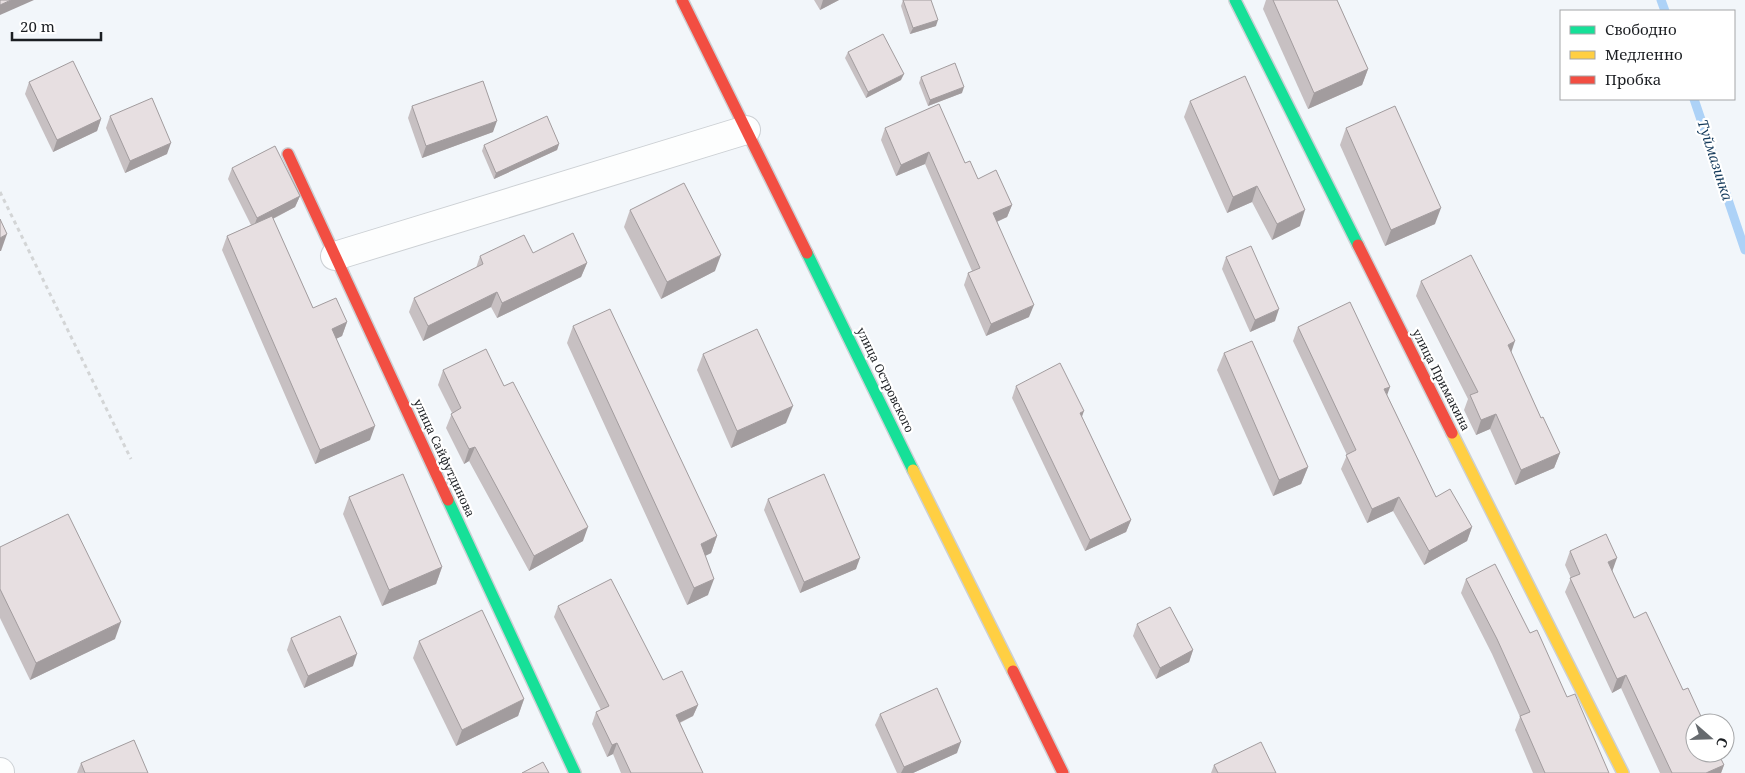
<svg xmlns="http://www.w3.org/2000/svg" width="1745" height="773" viewBox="0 0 1745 773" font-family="'Noto Serif',serif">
<rect width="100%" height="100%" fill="#f2f6fa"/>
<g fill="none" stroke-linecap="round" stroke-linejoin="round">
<!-- stream -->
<g stroke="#add2f7" stroke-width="9">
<path d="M 1661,0 L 1665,11"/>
<path d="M 1694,99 L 1745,250"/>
</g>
<!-- street casing -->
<g stroke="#ccd0d4" stroke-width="30">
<g id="street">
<path d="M 335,256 L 746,130"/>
<path d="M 0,772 L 0,773"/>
</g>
</g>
<!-- fast casing -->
<g stroke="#ccd0d4" stroke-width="14">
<g id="fast">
<path d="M 1235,0 L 1358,245"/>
<path d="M 807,253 L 913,470"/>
<path d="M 448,500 L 575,773"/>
</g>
</g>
<!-- slow casing -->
<g stroke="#ccd0d4" stroke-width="14">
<g id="slow">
<path d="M 1452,433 L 1623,773"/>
<path d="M 913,470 L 1013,671"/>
</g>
</g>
<!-- jam casing -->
<g stroke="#ccd0d4" stroke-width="14">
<g id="jam">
<path d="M 682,0 L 807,253"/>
<path d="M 288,154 L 448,500"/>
<path d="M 1358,245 L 1452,433"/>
<path d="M 1013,671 L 1063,773"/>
</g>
</g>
<!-- path -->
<path stroke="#d3d5d6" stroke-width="3" stroke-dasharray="4 4" stroke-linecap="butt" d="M 0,192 L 131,459"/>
<!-- street -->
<use href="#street" stroke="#fdfefe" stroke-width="28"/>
<!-- fast -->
<use href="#fast" stroke="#16e098" stroke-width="11"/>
<!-- slow -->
<use href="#slow" stroke="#ffcf43" stroke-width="11"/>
<!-- jam -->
<use href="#jam" stroke="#f24e42" stroke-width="11"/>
</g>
<!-- wall -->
<g fill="#c7c0c2">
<path d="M 814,0 L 839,0 L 820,10 Z"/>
<path d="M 903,0 L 936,26 L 910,34 L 901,6 Z"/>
<path d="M 1266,0 L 1337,0 L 1368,69 L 1362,85 L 1308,109 L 1263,9 Z"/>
<path d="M 848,52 L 901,80 L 866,98 L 845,58 Z"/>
<path d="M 921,77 L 962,93 L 928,106 L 919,83 Z"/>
<path d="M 29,82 L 101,119 L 97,131 L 53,152 L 25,94 Z"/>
<path d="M 1190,101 L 1300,226 L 1272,240 L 1252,202 L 1227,213 L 1184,117 Z"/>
<path d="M 412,106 L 493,132 L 422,158 L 408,118 Z"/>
<path d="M 110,116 L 167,154 L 125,173 L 106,128 Z"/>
<path d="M 885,128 L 965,163 L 978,179 L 1012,205 L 1007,217 L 997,222 L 1029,317 L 986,336 L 964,285 L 968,273 L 972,271 L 925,164 L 896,176 L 881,140 Z"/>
<path d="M 1346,128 L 1435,224 L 1385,246 L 1340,145 Z"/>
<path d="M 559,144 L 557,150 L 494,179 L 482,151 L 484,145 Z"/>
<path d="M 232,168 L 300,196 L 295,207 L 273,219 L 313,308 L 347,322 L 342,336 L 336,339 L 370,440 L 315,464 L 222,250 L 227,236 L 251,225 L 228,179 Z"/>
<path d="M 630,210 L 715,271 L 661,299 L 624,227 Z"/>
<path d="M 533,253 L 587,263 L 581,277 L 497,318 L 491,307 L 423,341 L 409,312 L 414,298 L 476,268 L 480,256 Z"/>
<path d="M 1226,257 L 1275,321 L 1250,332 L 1222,269 Z"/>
<path d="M 1421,281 L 1511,352 L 1541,418 L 1560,453 L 1554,468 L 1515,485 L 1490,429 L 1476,435 L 1464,410 L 1468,399 L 1416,296 Z"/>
<path d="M 573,326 L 717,536 L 711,553 L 705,556 L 708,595 L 687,605 L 567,343 Z"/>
<path d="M 1298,327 L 1387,395 L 1436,497 L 1472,527 L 1467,541 L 1424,565 L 1393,511 L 1367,523 L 1341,469 L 1347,455 L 1293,341 Z"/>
<path d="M 1224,353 L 1308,467 L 1301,484 L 1273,496 L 1217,370 Z"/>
<path d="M 703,354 L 786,423 L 731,448 L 697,370 Z"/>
<path d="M 443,370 L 504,386 L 583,541 L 529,571 L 469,461 L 464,464 L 446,428 L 452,413 L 438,385 Z"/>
<path d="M 1016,386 L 1082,417 L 1131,520 L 1126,532 L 1085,551 L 1012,398 Z"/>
<path d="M 349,497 L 442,567 L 436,584 L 382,606 L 343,514 Z"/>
<path d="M 768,499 L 856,569 L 800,593 L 764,510 Z"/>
<path d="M 0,547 L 115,639 L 30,680 L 0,618 Z"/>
<path d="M 1570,551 L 1612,571 L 1634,618 L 1683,690 L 1724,765 L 1721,773 L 1660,773 L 1621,688 L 1612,693 L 1565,592 L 1571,578 L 1565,565 Z"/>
<path d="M 1466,579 L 1530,633 L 1567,697 L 1609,773 L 1533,773 L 1515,730 L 1520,717 L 1492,654 L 1461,593 Z"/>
<path d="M 558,606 L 698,705 L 693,716 L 680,723 L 703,773 L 621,773 L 613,754 L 607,757 L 592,724 L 596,712 L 601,710 L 554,617 Z"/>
<path d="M 1137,624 L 1193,650 L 1189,662 L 1156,679 L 1133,636 Z"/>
<path d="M 291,638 L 353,666 L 304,688 L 287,650 Z"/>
<path d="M 419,641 L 524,699 L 518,716 L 456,746 L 413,658 Z"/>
<path d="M 880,714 L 957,753 L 913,773 L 897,773 L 875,725 Z"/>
<path d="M 81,763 L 148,773 L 77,773 Z"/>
<path d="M 1214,765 L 1276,773 L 1211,773 Z"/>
</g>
<!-- shaded-wall -->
<g fill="#a29c9e">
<path d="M 11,0 L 34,0 L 0,15 L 0,5 Z"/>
<path d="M 823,0 L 839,0 L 820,10 Z"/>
<path d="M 938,20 L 936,26 L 910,34 L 913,28 Z"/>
<path d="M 1368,69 L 1362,85 L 1308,109 L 1314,93 Z"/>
<path d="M 904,74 L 901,80 L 866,98 L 868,92 Z"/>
<path d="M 964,87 L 962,93 L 928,106 L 930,100 Z"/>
<path d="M 101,119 L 97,131 L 53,152 L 57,140 Z"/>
<path d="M 497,121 L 493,132 L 422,158 L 426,146 Z"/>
<path d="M 171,143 L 167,154 L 125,173 L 130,161 Z"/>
<path d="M 559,144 L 557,150 L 494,179 L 496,173 Z"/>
<path d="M 929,152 L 925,164 L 896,176 L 901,165 Z"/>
<path d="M 1257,186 L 1252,202 L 1227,213 L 1233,197 Z"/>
<path d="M 300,196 L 295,207 L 253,229 L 257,218 Z"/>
<path d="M 1012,205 L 1007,217 L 989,225 L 993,213 Z"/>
<path d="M 1441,208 L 1435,224 L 1385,246 L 1391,230 Z"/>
<path d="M 1305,210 L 1300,226 L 1272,240 L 1277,224 Z"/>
<path d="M 7,234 L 1,251 L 0,251 L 0,238 Z"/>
<path d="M 721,255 L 715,271 L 661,299 L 667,282 Z"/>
<path d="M 587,263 L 581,277 L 497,318 L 502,303 Z"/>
<path d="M 497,292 L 491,307 L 423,341 L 428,326 Z"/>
<path d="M 1034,305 L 1029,317 L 986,336 L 991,324 Z"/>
<path d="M 1279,309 L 1275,321 L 1250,332 L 1255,320 Z"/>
<path d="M 347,322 L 342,336 L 327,343 L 332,329 Z"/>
<path d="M 1515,341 L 1510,356 L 1508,345 Z"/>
<path d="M 1390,387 L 1385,401 L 1384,389 Z"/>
<path d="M 793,406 L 786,423 L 731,448 L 737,431 Z"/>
<path d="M 1084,411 L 1080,422 L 1080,413 Z"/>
<path d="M 1496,414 L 1490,429 L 1476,435 L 1481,420 Z"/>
<path d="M 375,426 L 370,440 L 315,464 L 320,450 Z"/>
<path d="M 475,447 L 469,461 L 464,464 L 469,449 Z"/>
<path d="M 1560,453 L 1554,468 L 1515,485 L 1521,470 Z"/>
<path d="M 1308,467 L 1301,484 L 1273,496 L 1279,480 Z"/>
<path d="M 1399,497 L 1393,511 L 1367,523 L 1372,509 Z"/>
<path d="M 1131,520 L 1126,532 L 1085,551 L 1090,540 Z"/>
<path d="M 588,527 L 583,541 L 529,571 L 534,556 Z"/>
<path d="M 1472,527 L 1467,541 L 1424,565 L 1429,551 Z"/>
<path d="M 717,536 L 711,553 L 695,561 L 701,544 Z"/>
<path d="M 860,558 L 856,569 L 800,593 L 804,582 Z"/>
<path d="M 1617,558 L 1612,572 L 1608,562 Z"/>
<path d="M 442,567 L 436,584 L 382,606 L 389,590 Z"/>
<path d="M 714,579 L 708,595 L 687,605 L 694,588 Z"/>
<path d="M 121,622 L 115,639 L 30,680 L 36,663 Z"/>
<path d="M 1193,650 L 1189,662 L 1156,679 L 1160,668 Z"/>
<path d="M 357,654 L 353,666 L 304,688 L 308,676 Z"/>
<path d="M 1626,675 L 1621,688 L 1612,693 L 1617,679 Z"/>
<path d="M 524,699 L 518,716 L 456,746 L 462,730 Z"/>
<path d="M 698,705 L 693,716 L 672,726 L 676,715 Z"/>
<path d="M 961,742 L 957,753 L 913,773 L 901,773 L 904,767 Z"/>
<path d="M 617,743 L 613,754 L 607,757 L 612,745 Z"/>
<path d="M 1724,765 L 1721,773 L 1706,773 Z"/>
</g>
<!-- building -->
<g fill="#e7dfe1" stroke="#a29c9e">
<path d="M 0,0 L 11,0 L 0,5 Z"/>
<path d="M 903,0 L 931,0 L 938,20 L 913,28 Z"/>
<path d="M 1273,0 L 1337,0 L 1368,69 L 1314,93 Z"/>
<path d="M 883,34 L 904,74 L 868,92 L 848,52 Z"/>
<path d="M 73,61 L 101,119 L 57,140 L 29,82 Z"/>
<path d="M 955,63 L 964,87 L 930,100 L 921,77 Z"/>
<path d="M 1245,76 L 1305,210 L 1277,224 L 1257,186 L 1233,197 L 1190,101 Z"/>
<path d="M 483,81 L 497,121 L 426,146 L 412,106 Z"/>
<path d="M 152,98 L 171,143 L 130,161 L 110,116 Z"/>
<path d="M 939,104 L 965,163 L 970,161 L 978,179 L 996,170 L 1012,205 L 993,213 L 1034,305 L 991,324 L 968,273 L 980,268 L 929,152 L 901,165 L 885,128 Z"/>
<path d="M 1395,106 L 1441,208 L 1391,230 L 1346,128 Z"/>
<path d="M 547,116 L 559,144 L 496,173 L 484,145 Z"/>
<path d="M 275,146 L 300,196 L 257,218 L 232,168 Z"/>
<path d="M 684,183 L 721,255 L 667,282 L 630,210 Z"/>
<path d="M 272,216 L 313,308 L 336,298 L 347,322 L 332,329 L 375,426 L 320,450 L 227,236 Z"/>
<path d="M 0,219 L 7,234 L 0,238 Z"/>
<path d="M 573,233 L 587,263 L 502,303 L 497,292 L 428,326 L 414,298 L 483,264 L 480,256 L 524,235 L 533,253 Z"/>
<path d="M 1251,246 L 1279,309 L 1255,320 L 1226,257 Z"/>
<path d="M 1471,255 L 1515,341 L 1508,345 L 1541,418 L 1543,417 L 1560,453 L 1521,470 L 1496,414 L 1481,420 L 1470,395 L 1478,392 L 1421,281 Z"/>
<path d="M 1350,302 L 1390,387 L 1384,389 L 1436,497 L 1450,489 L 1472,527 L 1429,551 L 1399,497 L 1372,509 L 1346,455 L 1356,450 L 1298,327 Z"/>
<path d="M 610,309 L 717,536 L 701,544 L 714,579 L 694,588 L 573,326 Z"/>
<path d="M 757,329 L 793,406 L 737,431 L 703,354 Z"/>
<path d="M 1252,341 L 1308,467 L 1279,480 L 1224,353 Z"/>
<path d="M 486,349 L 504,386 L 513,382 L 588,527 L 534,556 L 475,447 L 469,449 L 451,414 L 461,408 L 443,370 Z"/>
<path d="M 1060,363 L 1084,411 L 1080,413 L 1131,520 L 1090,540 L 1016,386 Z"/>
<path d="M 403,474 L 442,567 L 389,590 L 349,497 Z"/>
<path d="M 824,474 L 860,558 L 804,582 L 768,499 Z"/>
<path d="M 68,514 L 121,622 L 36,663 L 0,589 L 0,547 Z"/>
<path d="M 1606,534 L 1617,558 L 1608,562 L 1634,618 L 1646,612 L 1683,690 L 1688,688 L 1704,723 L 1695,723 L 1695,753 L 1718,753 L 1724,765 L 1706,773 L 1672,773 L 1626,675 L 1617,679 L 1570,578 L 1580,574 L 1570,551 Z"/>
<path d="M 1495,564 L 1530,633 L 1537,630 L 1567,697 L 1575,694 L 1609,773 L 1545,773 L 1520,716 L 1530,712 L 1497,639 L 1466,579 Z"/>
<path d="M 611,579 L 663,680 L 682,671 L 698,705 L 676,715 L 703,773 L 631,773 L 617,743 L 612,745 L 596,712 L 609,706 L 558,606 Z"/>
<path d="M 1170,607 L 1193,650 L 1160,668 L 1137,624 Z"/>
<path d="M 482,610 L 524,699 L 462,730 L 419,641 Z"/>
<path d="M 340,616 L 357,654 L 308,676 L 291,638 Z"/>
<path d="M 937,688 L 961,742 L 904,767 L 880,714 Z"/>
<path d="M 134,740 L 148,773 L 85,773 L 81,763 Z"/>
<path d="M 1261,742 L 1276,773 L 1218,773 L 1214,765 Z"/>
<path d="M 543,762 L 549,773 L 522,773 Z"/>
</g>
<g text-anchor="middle" stroke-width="4.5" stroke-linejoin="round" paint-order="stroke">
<!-- street labels -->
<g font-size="12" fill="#1b1e22" stroke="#fff">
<text transform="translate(885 380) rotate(64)" y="4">улица Островского</text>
<text transform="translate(1441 380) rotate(63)" y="4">улица Примакина</text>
<text transform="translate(444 458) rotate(65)" y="4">улица Сайфутдинова</text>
</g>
<!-- water labels -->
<g font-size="14" font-style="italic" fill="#153b5c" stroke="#fff">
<text transform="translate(1715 160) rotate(72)" y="5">Туймазинка</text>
</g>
</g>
<!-- legend -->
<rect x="1560" y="10" width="175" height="90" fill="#ffffff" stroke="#a4a5a7"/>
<rect x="1570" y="26" width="25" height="8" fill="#16e098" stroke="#a4a5a7"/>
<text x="1605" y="35" font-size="15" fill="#1b1e22">Свободно</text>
<rect x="1570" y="51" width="25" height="8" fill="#ffcf43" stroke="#a4a5a7"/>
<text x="1605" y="60" font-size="15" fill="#1b1e22">Медленно</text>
<rect x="1570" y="76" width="25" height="8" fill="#f24e42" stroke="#a4a5a7"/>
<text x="1605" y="85" font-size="15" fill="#1b1e22">Пробка</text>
<!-- north arrow -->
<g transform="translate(1710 738) rotate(110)"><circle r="24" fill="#ffffff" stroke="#a4a5a7"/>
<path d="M0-4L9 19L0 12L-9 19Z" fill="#666a6e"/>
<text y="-8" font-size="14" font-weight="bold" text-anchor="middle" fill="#1b1e22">С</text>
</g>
<!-- scale -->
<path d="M12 32v8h89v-8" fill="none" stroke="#1b1e22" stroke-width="2.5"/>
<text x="20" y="32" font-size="15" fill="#1b1e22" stroke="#ffffff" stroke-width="4" paint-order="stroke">20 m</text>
</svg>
